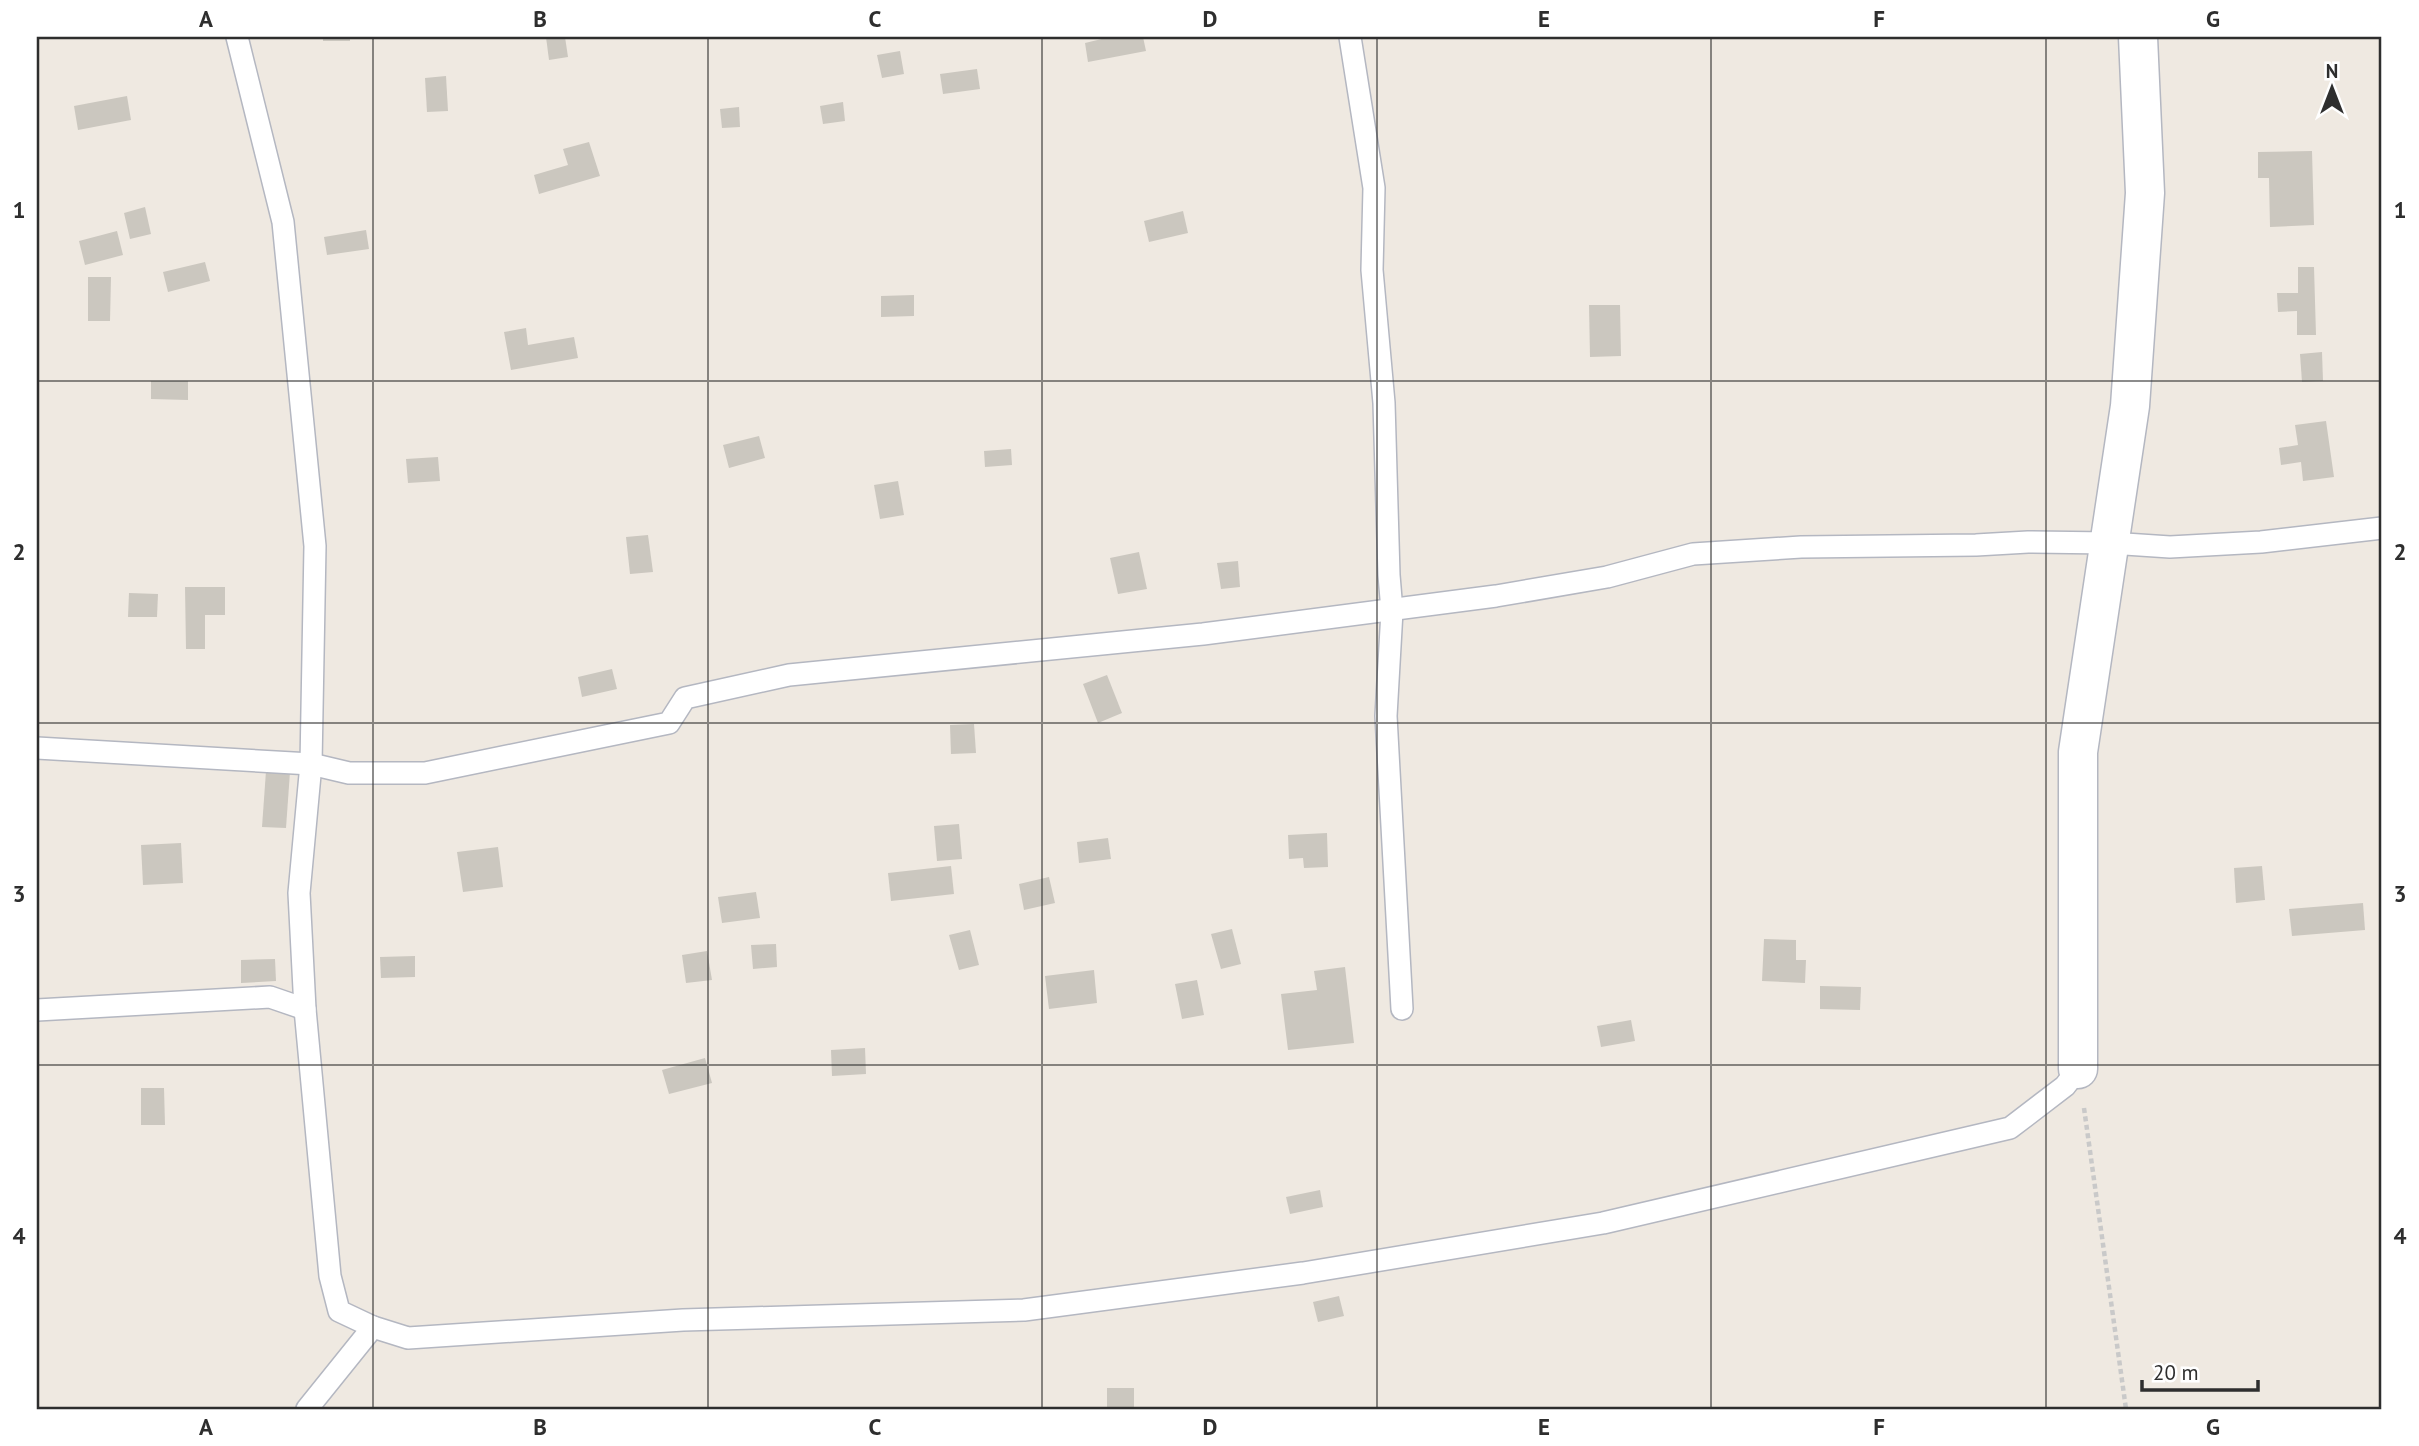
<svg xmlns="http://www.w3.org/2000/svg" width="2419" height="1446" viewBox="0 0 2419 1446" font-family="'PT Sans',sans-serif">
<rect width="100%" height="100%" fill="#efe9e1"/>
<!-- building -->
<g fill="#cbc7bf">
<rect x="323" y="37" width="27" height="4"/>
<path d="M 546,37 L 565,37 L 568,57 L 549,60 Z"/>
<path d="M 1110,37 L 1143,37 L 1146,51 L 1088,62 L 1085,43 Z"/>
<path d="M 900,51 L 904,74 L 882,78 L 877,55 Z"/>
<path d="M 977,69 L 980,89 L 943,94 L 940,74 Z"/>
<path d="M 446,76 L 448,111 L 427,112 L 425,78 Z"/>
<path d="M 127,96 L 131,120 L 78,130 L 74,106 Z"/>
<path d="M 843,102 L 845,121 L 823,124 L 820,106 Z"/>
<path d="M 739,107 L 740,127 L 722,128 L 720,109 Z"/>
<path d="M 589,142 L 600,176 L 539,194 L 534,175 L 568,165 L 563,149 Z"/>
<path d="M 2312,151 L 2314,225 L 2270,227 L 2269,178 L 2258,178 L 2258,152 Z"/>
<path d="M 145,207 L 151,234 L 130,239 L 124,213 Z"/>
<path d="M 1183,211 L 1188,233 L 1149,242 L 1144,221 Z"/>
<path d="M 366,230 L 369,249 L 327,255 L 324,237 Z"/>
<path d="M 117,231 L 123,255 L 85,265 L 79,241 Z"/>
<path d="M 205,262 L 210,281 L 168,292 L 163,272 Z"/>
<path d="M 2298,267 L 2314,267 L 2316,335 L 2297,335 L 2297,311 L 2278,312 L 2277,293 L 2298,293 Z"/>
<path d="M 88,277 L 111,277 L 110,321 L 88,321 Z"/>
<path d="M 914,295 L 914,316 L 881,317 L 881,296 Z"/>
<path d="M 1589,305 L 1620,305 L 1621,356 L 1590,357 Z"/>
<path d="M 526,328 L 528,345 L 574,337 L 578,358 L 511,370 L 504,332 Z"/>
<path d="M 2322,352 L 2323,381 L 2302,382 L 2300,354 Z"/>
<path d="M 151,381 L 188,381 L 188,400 L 151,399 Z"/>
<path d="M 2326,421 L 2334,477 L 2303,481 L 2301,462 L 2281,465 L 2279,448 L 2298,445 L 2295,425 Z"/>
<path d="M 759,436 L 765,458 L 729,468 L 723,445 Z"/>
<path d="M 1011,449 L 1012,465 L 985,467 L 984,451 Z"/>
<path d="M 438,457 L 440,481 L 408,483 L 406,459 Z"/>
<path d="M 898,481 L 904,515 L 880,519 L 874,485 Z"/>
<path d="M 648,535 L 653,572 L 630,574 L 626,537 Z"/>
<path d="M 1139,552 L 1147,589 L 1118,594 L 1110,558 Z"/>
<path d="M 1238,561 L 1240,587 L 1221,589 L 1217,563 Z"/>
<path d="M 185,587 L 225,587 L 225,615 L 205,615 L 205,649 L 186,649 Z"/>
<path d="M 129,593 L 158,594 L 157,617 L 128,617 Z"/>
<path d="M 612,669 L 617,689 L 582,697 L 578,677 Z"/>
<path d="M 1107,675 L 1122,713 L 1098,723 L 1083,684 Z"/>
<path d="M 974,724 L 976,753 L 951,754 L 950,725 Z"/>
<path d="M 266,771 L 290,772 L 286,828 L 262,827 Z"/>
<path d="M 959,824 L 962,859 L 937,861 L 934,826 Z"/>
<path d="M 1327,833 L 1328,867 L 1304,868 L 1303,858 L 1289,859 L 1288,835 Z"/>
<path d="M 1108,838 L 1111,859 L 1079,863 L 1077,842 Z"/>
<path d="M 181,843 L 183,883 L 143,885 L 141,845 Z"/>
<path d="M 498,847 L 503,887 L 463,892 L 457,852 Z"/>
<path d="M 951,866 L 954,894 L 891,901 L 888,873 Z"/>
<path d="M 2262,866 L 2265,900 L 2236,903 L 2234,868 Z"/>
<path d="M 1049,877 L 1055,903 L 1024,910 L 1019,884 Z"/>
<path d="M 756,892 L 760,918 L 722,923 L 718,897 Z"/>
<path d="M 2363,903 L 2365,930 L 2292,936 L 2289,909 Z"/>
<path d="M 1232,929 L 1241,964 L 1221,969 L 1211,934 Z"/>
<path d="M 970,930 L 979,965 L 959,970 L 949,935 Z"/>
<path d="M 1764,939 L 1796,940 L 1796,960 L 1806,960 L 1805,983 L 1762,981 Z"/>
<path d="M 776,944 L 777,967 L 753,969 L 751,945 Z"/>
<path d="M 707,951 L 712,980 L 686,983 L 682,955 Z"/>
<path d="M 415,956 L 415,977 L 381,978 L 380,957 Z"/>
<path d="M 275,959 L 276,981 L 241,983 L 241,960 Z"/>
<path d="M 1345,967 L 1354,1043 L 1288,1050 L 1281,994 L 1317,990 L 1314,971 Z"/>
<path d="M 1094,970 L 1097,1003 L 1049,1009 L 1045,976 Z"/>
<path d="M 1197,980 L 1204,1015 L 1182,1019 L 1175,984 Z"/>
<path d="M 1820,986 L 1861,987 L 1860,1010 L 1820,1009 Z"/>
<path d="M 1631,1020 L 1635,1041 L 1601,1047 L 1597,1026 Z"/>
<path d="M 865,1048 L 866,1074 L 832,1076 L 831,1050 Z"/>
<path d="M 705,1058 L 712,1083 L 669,1094 L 662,1070 Z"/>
<path d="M 141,1088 L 164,1088 L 165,1125 L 141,1125 Z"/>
<path d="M 1320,1190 L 1323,1207 L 1290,1214 L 1286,1197 Z"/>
<path d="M 1339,1296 L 1344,1316 L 1318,1322 L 1313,1302 Z"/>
<rect x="1107" y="1388" width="27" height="21"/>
</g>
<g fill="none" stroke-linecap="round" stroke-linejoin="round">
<!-- lane casing -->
<g stroke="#b4b7c1" stroke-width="24">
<g id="lane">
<path d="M 237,37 L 283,222 L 315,546 L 311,764 L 299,893 L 305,1009 L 330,1276 L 339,1311 L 373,1327 L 408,1338 L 683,1320 L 1024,1310 L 1303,1273 L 1603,1223 L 2010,1128 L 2065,1086 L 2078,1069"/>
<path d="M 1350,37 L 1374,188 L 1372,270 L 1384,403 L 1389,575 L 1392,611 L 1386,716 L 1402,1009"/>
<path d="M 37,748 L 311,764 L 349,773 L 425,773 L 669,723 L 685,698 L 789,675 L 1203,634 L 1496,596 L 1607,577 L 1693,554 L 1801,547 L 1976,545 L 2028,542 L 2110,543 L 2170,547 L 2261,542 L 2382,528"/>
<path d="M 37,1010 L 270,997 L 305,1009"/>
<path d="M 307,1409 L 373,1327"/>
</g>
</g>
<!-- street casing -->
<g stroke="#b4b7c1" stroke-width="41">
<path id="street" d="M 2078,1069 L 2078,752 L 2130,406 L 2145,193 L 2138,37"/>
</g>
<!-- path -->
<path stroke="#c9c9c9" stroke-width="4.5" stroke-dasharray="5 3.5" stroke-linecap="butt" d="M 2084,1108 L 2126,1409"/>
<!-- lane -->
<use href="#lane" stroke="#fff" stroke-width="21"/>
<!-- street -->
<use href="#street" stroke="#fff" stroke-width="38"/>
</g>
<!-- grid -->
<path fill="none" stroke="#2e2e2e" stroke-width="2" stroke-opacity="0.55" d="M 373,37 L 373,1409M 708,37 L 708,1409M 1042,37 L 1042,1409M 1377,37 L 1377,1409M 1711,37 L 1711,1409M 2046,37 L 2046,1409M 37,381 L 2382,381M 37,723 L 2382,723M 37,1065 L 2382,1065"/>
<!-- border -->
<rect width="2419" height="1446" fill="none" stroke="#ffffff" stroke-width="77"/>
<!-- north arrow -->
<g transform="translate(2332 88)" stroke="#ffffff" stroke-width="5" paint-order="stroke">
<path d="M0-5L12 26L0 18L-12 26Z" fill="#2e2e2e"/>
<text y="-10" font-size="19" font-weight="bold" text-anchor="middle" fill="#2e2e2e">N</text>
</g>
<!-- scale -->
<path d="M2142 1380v10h116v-10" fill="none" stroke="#2e2e2e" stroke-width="3.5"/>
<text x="2153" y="1380" font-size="21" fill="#2e2e2e" stroke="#ffffff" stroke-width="5" paint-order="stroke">20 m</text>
<rect x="38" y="38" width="2342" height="1370" fill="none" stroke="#2e2e2e" stroke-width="2.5"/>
<g font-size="23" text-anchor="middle" font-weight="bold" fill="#2e2e2e">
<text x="206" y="27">A</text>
<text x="540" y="27">B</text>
<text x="875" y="27">C</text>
<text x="1210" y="27">D</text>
<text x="1544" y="27">E</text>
<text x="1879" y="27">F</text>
<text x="2213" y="27">G</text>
<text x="19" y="218">1</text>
<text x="2400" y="218">1</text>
<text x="19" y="560">2</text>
<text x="2400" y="560">2</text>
<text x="19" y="902">3</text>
<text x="2400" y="902">3</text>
<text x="19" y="1244">4</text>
<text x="2400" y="1244">4</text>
<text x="206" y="1435">A</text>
<text x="540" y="1435">B</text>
<text x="875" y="1435">C</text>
<text x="1210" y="1435">D</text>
<text x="1544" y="1435">E</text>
<text x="1879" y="1435">F</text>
<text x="2213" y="1435">G</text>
</g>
</svg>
